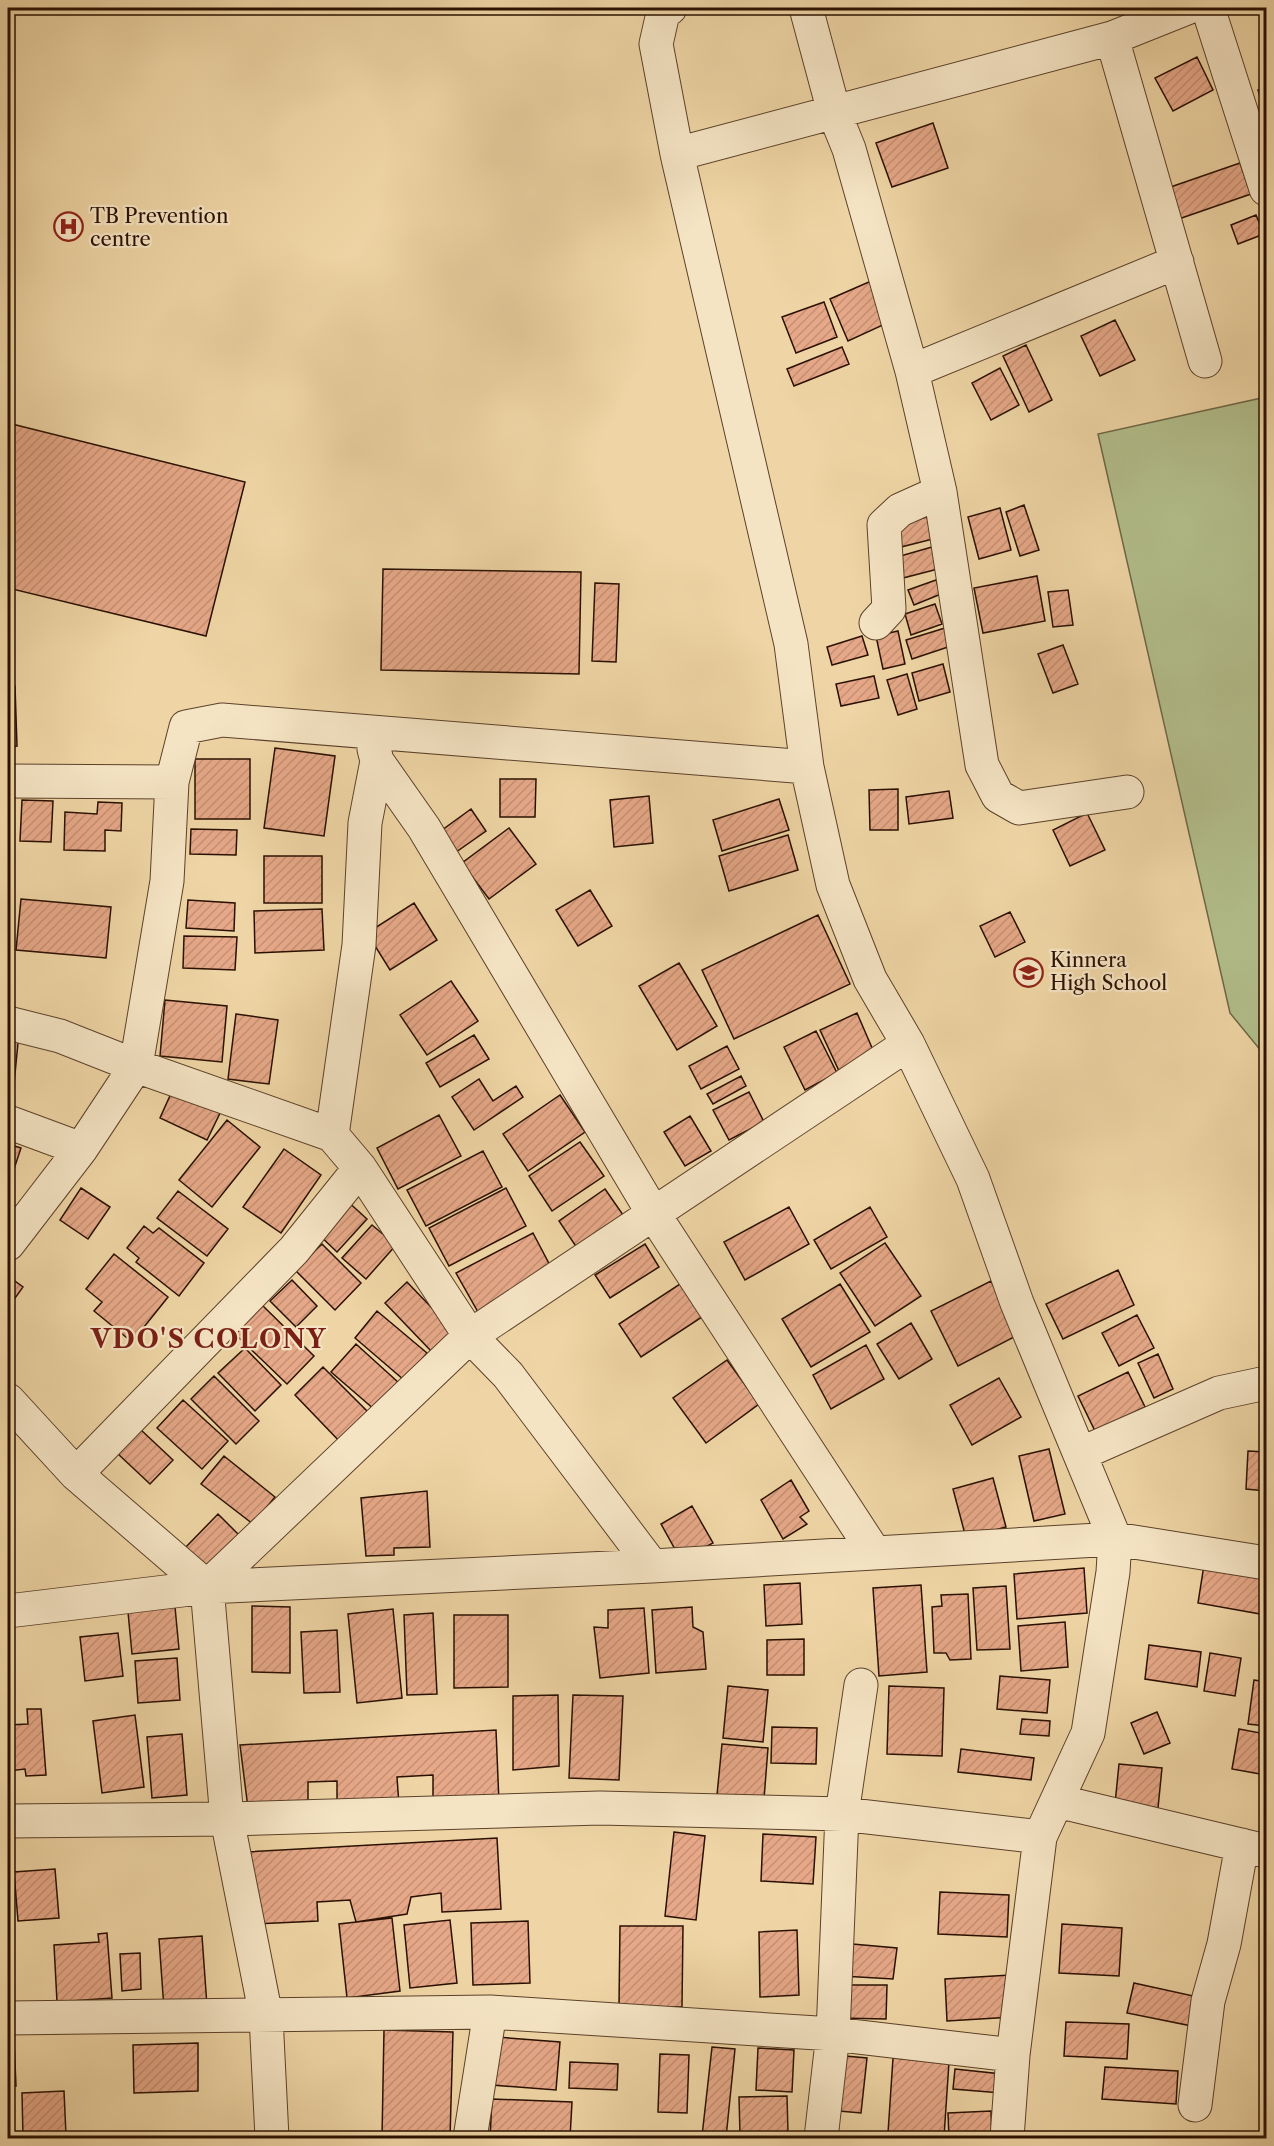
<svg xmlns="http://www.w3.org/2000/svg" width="1274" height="2146" viewBox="0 0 1274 2146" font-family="'Libre Caslon Text',serif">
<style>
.grass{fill:#b2be8b;stroke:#6e6746;stroke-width:1.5}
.building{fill:url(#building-hatch);stroke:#2a1001;stroke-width:1.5}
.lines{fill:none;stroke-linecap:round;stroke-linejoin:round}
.street-casing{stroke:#5b412a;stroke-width:35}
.street{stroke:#f5e4c4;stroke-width:33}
.labels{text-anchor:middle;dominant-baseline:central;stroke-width:4.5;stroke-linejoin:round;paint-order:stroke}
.poi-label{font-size:20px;fill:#2a1001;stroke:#f5e4c4;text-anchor:start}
.district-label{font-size:26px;font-weight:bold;letter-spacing:1.5px;fill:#7a1f14;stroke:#f5e4c4}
</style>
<defs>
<pattern id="building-hatch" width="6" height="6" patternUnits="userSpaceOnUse" patternTransform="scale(1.5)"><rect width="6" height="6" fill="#e6a888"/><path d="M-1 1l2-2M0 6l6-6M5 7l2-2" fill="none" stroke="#c59074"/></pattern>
</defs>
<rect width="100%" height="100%" fill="#efd5a5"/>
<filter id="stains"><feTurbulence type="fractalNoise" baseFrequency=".00333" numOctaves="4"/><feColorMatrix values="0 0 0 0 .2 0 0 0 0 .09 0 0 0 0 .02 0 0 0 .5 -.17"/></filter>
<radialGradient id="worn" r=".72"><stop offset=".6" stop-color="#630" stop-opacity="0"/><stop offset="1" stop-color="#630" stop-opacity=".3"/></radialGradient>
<!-- grass -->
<path class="grass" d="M1266 397V1057L1230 1013 1098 434Z"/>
<!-- building -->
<path class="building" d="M1197 57 1213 90 1173 111 1155 78Z
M1266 88V115L1258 90Z
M933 123 948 168 892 187 876 143Z
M1240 163 1251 194 1170 222 1159 191Z
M1256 215 1264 234 1238 244 1231 225Z
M878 278 896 319 848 341 830 299Z
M824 302 837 337 796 353 782 317Z
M1115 320 1135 360 1100 376 1081 336Z
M1026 345 1052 400 1029 412 1003 356Z
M842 347 849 364 794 386 787 369Z
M1000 368 1019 405 991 420 972 383Z
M8 423 245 482 206 636 8 588Z
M1024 505 1039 550 1020 556 1006 512Z
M1000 508 1011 550 979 559 968 517Z
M927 517 933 539 897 548 891 526Z
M932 547 938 569 903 578 897 557Z
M383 569 581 572 579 674 381 670Z
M1037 576 1045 621 983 633 974 588Z
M936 580 941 594 914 605 908 590Z
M595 583 619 584 616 662 592 661Z
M1068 590 1073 625 1053 627 1048 592Z
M935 604 942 624 911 635 905 614Z
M945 628 951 646 912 659 906 640Z
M898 631 905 664 883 669 876 636Z
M862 636 868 655 832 665 827 647Z
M1063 645 1078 684 1053 693 1038 654Z
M943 664 950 692 919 701 912 673Z
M907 674 917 709 898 715 887 680Z
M874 676 879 698 841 706 836 684Z
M8 686H15L17 746 8 747Z
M275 748 335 756 324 836 264 828Z
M195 759H250V819H195Z
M500 779H536L535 817H500Z
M898 789V830H870L869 790Z
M949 791 953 818 909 824 906 797Z
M649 796 653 843 614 847 610 800Z
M779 799 789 830 722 851 713 820Z
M22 800 53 801 51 842 20 841Z
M98 802 122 803 121 831 105 830V851L64 850 65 812 97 814Z
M471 809 486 831 449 857 434 836Z
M1087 813 1105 850 1070 866 1053 830Z
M509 828 536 864 489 899 462 863Z
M191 829 237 830 236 855 190 854Z
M788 835 798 870 729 891 719 856Z
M264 856H322V903H264Z
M590 890 612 926 578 946 556 910Z
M21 899 111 907 106 958 16 950Z
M188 900 235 903 234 931 186 928Z
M414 903 437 940 390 970 367 933Z
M322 909 324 950 255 953 254 911Z
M1010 912 1025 942 995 957 980 926Z
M818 915 850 984 734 1039 702 970Z
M184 936 237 937 235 970 183 968Z
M679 963 717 1026 677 1050 639 986Z
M451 981 478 1021 427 1055 400 1015Z
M165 1000 227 1006 222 1062 160 1056Z
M857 1013 876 1057 840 1073 820 1030Z
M236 1014 278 1020 269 1084 228 1079Z
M816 1031 837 1073 805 1090 784 1047Z
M8 1032 19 1033 14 1084 8 1083Z
M474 1035 489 1059 440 1087 426 1063Z
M727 1046 739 1069 701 1089 689 1066Z
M741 1076 746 1086 713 1104 707 1094Z
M479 1079 493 1101 516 1086 523 1097 474 1130 452 1097Z
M173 1089 221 1111 207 1140 160 1118Z
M749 1092 764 1122 729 1140 713 1110Z
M560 1095 585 1132 528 1171 503 1134Z
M439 1115 461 1156 398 1189 377 1148Z
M690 1116 711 1151 685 1166 664 1132Z
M227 1120 260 1147 212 1207 179 1180Z
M580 1142 604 1176 552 1211 529 1176Z
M8 1144 21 1148 8 1187Z
M284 1149 321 1175 281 1233 243 1207Z
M483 1151 502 1187 426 1226 407 1190Z
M81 1188 110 1207 88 1239 60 1220Z
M506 1188 526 1226 449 1266 429 1228Z
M605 1189 628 1222 581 1254 559 1221Z
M178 1191 228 1229 207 1256 157 1218Z
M345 1199 367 1219 337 1252 315 1231Z
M789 1207 809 1244 745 1280 724 1242Z
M870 1207 887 1237 831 1269 814 1240Z
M372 1225 396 1245 366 1279 342 1258Z
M144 1226 153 1233 159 1228 204 1263 179 1296 136 1262 139 1258 127 1248Z
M533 1233 554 1273 478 1312 456 1273Z
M885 1243 921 1296 875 1326 840 1273Z
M322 1244 361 1283 335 1310 295 1270Z
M645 1244 659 1267 610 1298 595 1275Z
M114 1254 168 1297 132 1342 94 1311 102 1302 86 1289Z
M1118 1270 1134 1305 1063 1339 1046 1304Z
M8 1276 23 1287 8 1308Z
M292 1280 317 1306 296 1327 270 1301Z
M991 1281 1018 1335 958 1366 931 1311Z
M407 1282 454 1331 432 1352 385 1303Z
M683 1282 705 1315 641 1357 619 1324Z
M840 1284 870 1332 811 1367 782 1319Z
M262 1305 314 1356 287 1384 234 1333Z
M377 1311 427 1353 404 1380 355 1338Z
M1137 1315 1154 1348 1119 1366 1102 1333Z
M911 1323 932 1359 899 1379 877 1344Z
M356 1344 399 1383 375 1410 331 1372Z
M866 1345 884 1379 831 1409 813 1375Z
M245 1348 281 1385 255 1411 218 1373Z
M1158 1354 1173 1389 1154 1398 1138 1363Z
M727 1360 759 1404 706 1443 673 1398Z
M323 1367 371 1415 342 1444 295 1395Z
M1128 1372 1145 1407 1095 1431 1078 1396Z
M214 1376 259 1421 236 1444 191 1399Z
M999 1378 1021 1417 972 1445 950 1405Z
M183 1400 228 1441 202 1469 157 1428Z
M140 1429 173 1460 150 1484 117 1453Z
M1049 1449 1065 1514 1034 1521 1019 1456Z
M1248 1451 1266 1452V1491L1246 1489Z
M224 1456 275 1497 253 1524 201 1484Z
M993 1478 1006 1527 966 1538 953 1489Z
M791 1480 809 1511 800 1517 807 1524 783 1539 761 1500Z
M427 1491 430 1547 394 1548V1555L366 1556 361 1498Z
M692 1506 713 1543 681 1560 661 1524Z
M218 1514 245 1541 212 1575 185 1548Z
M1204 1565 1266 1575V1615L1198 1603Z
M1084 1568 1087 1613 1017 1619 1014 1574Z
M800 1583 802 1624 766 1626 764 1585Z
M921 1585 927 1672 879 1676 873 1588Z
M1006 1586 1010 1649 977 1650 973 1588Z
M968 1594 971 1659 950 1660 946 1653H934L932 1607 942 1606 941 1595Z
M252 1606 290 1607V1673L252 1672Z
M175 1607 179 1649 132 1654 128 1612Z
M692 1607 693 1627 703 1632 706 1669 656 1673 652 1610Z
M644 1608 649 1673 600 1678 594 1627 608 1628V1610Z
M393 1609 402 1698 357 1703 348 1614Z
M433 1613 437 1694 407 1695 404 1615Z
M454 1615H508V1687L454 1688Z
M1065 1622 1068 1667 1021 1671 1018 1626Z
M337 1630 340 1692 304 1693 301 1632Z
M118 1633 123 1676 85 1681 80 1637Z
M804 1639V1675H767V1640Z
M1149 1645 1201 1652 1197 1687 1145 1679Z
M1210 1653 1241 1658 1235 1696 1204 1691Z
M177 1658 180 1700 138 1703 135 1661Z
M1000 1676 1050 1680 1047 1713 997 1709Z
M1254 1680 1266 1682V1726L1248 1724Z
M728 1686 768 1690 763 1742 723 1738Z
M889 1686 944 1688 942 1756 887 1754Z
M558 1695 559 1766 513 1770V1696Z
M573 1695 623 1696 619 1780 569 1778Z
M27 1709H41L46 1775 26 1776 25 1769 8 1771V1725L28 1724Z
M1157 1712 1170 1743 1144 1754 1131 1723Z
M135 1715 144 1787 102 1793 93 1721Z
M1022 1719 1050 1721 1049 1736 1020 1734Z
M772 1727 817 1728 816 1764 771 1763Z
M1239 1729 1266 1734V1775L1232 1769Z
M496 1730 499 1803 433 1806V1775L397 1777 399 1805 337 1808V1781L308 1782V1809L249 1816 240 1745Z
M182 1734 187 1795 152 1798 147 1737Z
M722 1744 768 1748 764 1799 717 1795Z
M961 1749 1034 1758 1031 1780 958 1772Z
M1119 1764 1162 1768 1158 1808 1115 1804Z
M674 1832 705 1836 696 1920 665 1916Z
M763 1834 816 1837 813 1884 761 1881Z
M497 1838 501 1909 442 1912 441 1893 411 1897 407 1914 356 1922 350 1900 317 1902 318 1921 255 1924 247 1852Z
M55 1869 59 1918 18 1921 14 1872Z
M940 1892 1009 1895 1007 1937 938 1934Z
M392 1918 400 1991 347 1998 339 1924Z
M450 1920 457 1983 410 1988 404 1925Z
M528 1921 530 1983 473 1985 471 1923Z
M1062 1924 1122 1928 1119 1976 1059 1973Z
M620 1926H683L682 2007 619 2006Z
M797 1930 799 1995 760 1997 759 1932Z
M107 1933 112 1998 57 2002 54 1945 99 1942 98 1934Z
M202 1936 207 2006 164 2009 159 1939Z
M841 1943 897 1948 893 1979 842 1976Z
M140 1953 141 1989 122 1991 120 1954Z
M1010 1975 1013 2017 947 2021 945 1979Z
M1134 1983 1198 1997 1192 2026 1127 2013Z
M839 1985H887L886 2019 838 2018Z
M1066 2022 1129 2024 1127 2059 1064 2056Z
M384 2030 453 2032 450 2138H382Z
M496 2037 560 2042 556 2090 492 2085Z
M8 2040H14L16 2086H8Z
M198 2043V2091L134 2093 133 2045Z
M712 2047 735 2049 726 2138 702 2136Z
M758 2048 794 2050 792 2092 756 2090Z
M660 2054 689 2055 687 2113 658 2112Z
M834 2055 867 2058 861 2113 828 2110Z
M893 2058 949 2062 944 2137 888 2133Z
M570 2062 618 2064 617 2090 569 2088Z
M1105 2067 1178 2071 1176 2104 1102 2099Z
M955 2069 1002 2074 1001 2093 953 2089Z
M64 2091 66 2135 23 2137 22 2093Z
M787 2096 788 2133 740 2134 739 2097Z
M492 2099 572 2102 570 2138H490Z
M991 2111 992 2138H949L948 2113Z"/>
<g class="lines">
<defs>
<path id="street" d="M670 8 663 13 656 44 677 154 791 644 807 767 833 885 870 979 908 1044 973 1179 1017 1303 1115 1539 1113 1572 1088 1733 1040 1837 1013 2055 1007 2138
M806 8 834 112 849 149 912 371 940 492 982 765 998 796 1019 808 1127 792
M1208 8 1266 189
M1112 38 1205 361
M677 154 1112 38 1187 8
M912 371 1177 262
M876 623 889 609 884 525 900 510 940 492
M377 761 424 828 653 1213 874 1552
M8 781 172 782
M8 1023 60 1036 136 1066 332 1135
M8 1122 81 1149
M360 1168 470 1336 508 1375 652 1566
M8 1244 81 1149 136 1066 167 881 172 782 186 727 222 720 807 767
M8 1400 76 1474 207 1587 227 1819 266 2016 272 2138
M1080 1454 1219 1393 1266 1383
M76 1474 294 1250 360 1168 332 1135 359 945 365 823 377 761 374 749
M207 1587 470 1336 908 1044
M8 1611 207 1587 652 1566 1115 1539 1266 1563
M1057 1801 1266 1851
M8 1821 227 1819 600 1808 842 1814 1040 1837
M8 2018 490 2012 833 2034 1013 2055
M1195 2105 1208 2001 1224 1944 1242 1845
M470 2138 490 2012
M821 2138 833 2034 842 1814 861 1685"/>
</defs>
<!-- street casing -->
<use href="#street" class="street-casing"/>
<!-- street -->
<use href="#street" class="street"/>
</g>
<!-- icons -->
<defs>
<symbol id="hospital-ring" viewBox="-11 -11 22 22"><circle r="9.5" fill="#f5e4c4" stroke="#8f2418" stroke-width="1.5"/><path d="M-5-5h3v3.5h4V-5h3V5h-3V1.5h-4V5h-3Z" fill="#8f2418"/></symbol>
<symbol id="school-ring" viewBox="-11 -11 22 22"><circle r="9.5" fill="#f5e4c4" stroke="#8f2418" stroke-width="1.5"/><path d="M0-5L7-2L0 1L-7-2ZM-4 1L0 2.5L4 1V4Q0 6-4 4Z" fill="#8f2418"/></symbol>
</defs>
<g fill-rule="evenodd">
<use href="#hospital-ring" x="52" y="210" width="33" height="33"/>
<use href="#school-ring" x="1012" y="956" width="33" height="33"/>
</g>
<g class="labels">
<!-- poi labels -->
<g class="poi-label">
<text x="90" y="216">TB Prevention<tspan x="90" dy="23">centre</tspan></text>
<text x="1050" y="960">Kinnera<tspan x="1050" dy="23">High School</tspan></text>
</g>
<!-- district labels -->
<g class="district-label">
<text x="209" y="1339">VDO'S COLONY</text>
</g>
</g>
<!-- margin -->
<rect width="1274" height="2146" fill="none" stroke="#efd5a5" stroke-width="30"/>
<rect x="9" y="9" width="1256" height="2128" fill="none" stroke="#2a1001" stroke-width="3"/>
<rect x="15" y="15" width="1244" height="2116" fill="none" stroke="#2a1001" stroke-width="1.5"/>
<rect width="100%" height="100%" filter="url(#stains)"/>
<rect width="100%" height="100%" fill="url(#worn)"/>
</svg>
